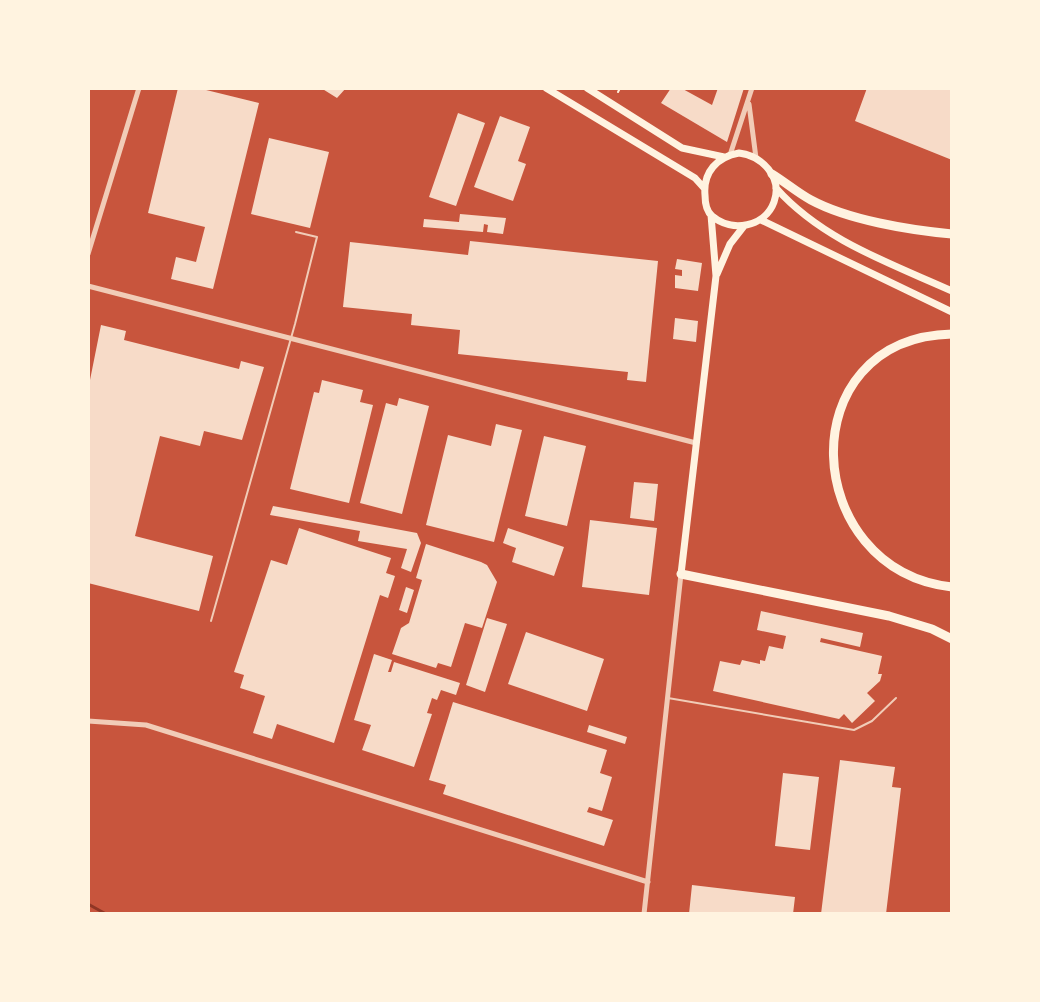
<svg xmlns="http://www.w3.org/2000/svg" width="1040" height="1002" viewBox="0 0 1040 1002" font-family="'Source Serif 4',serif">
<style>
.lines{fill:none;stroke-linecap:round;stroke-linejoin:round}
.stream{stroke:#8f3625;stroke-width:3}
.building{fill:#f7dbc8}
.path{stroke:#fff3e0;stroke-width:2}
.service{stroke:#f1ccb7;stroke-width:2}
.minor{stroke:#f1ccb7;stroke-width:5}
.secondary{stroke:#fff3e0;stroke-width:7}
.motorway{stroke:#fff3e0;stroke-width:9}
</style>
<rect width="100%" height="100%" fill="#c8553d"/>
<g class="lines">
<!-- stream -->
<path class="stream" d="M88 904 106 914"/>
</g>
<!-- building -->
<path class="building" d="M178 88H198L259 103 213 289 171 279 176 257 196 262 205 227 148 213Z
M321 88H346L337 98Z
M671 88H681L712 105 718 88H744L727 142 661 103Z
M867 88H952V160L855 121Z
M458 113 485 123 456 206 429 197Z
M500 116 530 127 518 161 526 164 513 201 474 187Z
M269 138 329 152 310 228 251 214Z
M460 214 506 218 503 234 487 232 488 225 484 224 483 232 423 227 424 219 459 222Z
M470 241 658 261 646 382 627 380 628 372 458 354 460 330 411 325 412 314 343 307 350 242 468 255Z
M677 259 702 263 698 291 675 288V275L682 276V270L675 269Z
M675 318 698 321 696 342 673 339Z
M101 325 126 331 124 340 239 369 241 361 264 367 242 440 204 431 200 446 160 436 135 536 213 556 199 611 88 583V390Z
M322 380 363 390 360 402 373 405 349 503 290 489 314 392 319 393Z
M399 398 429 406 402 514 360 503 386 403 397 406Z
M496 424 522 430 494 542 426 525 448 435 491 446Z
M544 436 586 446 567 526 525 516Z
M634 482 658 484 654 521 630 518Z
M273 506 417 533 421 543 411 572 401 568 407 549 358 541 360 531 270 515Z
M590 520 657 528 649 595 582 587Z
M299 528 391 558 386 573 395 576 388 598 380 595 334 743 277 724 272 739 253 733 265 696 240 688 244 675 234 672 271 560 287 565Z
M508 528 564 547 554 576 512 562 516 548 503 543Z
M426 544 481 562 487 565 497 582 482 628 465 623 451 667 438 663 436 668 392 654 401 628 409 623 422 580 416 578Z
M406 587 414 590 407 613 399 610Z
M761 611 863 633 860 647 821 638 820 642 882 656 878 674H882L880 681 867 693 875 701 852 723 844 714 839 719 713 691 720 661 740 665 742 660 760 664V660L765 661 769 646 783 649 786 636 757 630Z
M487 618 507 624 485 692 466 685Z
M526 632 604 659 587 711 508 684Z
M374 654 392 660 388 672H391L394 662 460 683 456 695 441 690 437 700 432 698 427 713 432 714 414 767 362 750 371 725 354 720Z
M453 702 607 750 600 773 612 777 602 811 589 807 587 812 613 820 604 846 443 794 446 785 429 780Z
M589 725 627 737 625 744 587 732Z
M840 760 895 767 892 787 901 788 886 914H821Z
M783 773 819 777 810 850 775 846Z
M692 885 795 897 793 914H689Z"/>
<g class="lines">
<!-- path -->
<path class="path" d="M618 92 620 88"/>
<!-- service -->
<path class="service" d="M211 621 295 324 317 237 296 232
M668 698 854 730 872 721 896 698"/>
<!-- minor -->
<path class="minor" d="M749 104 756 158
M730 155 752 88
M88 254 139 88
M88 286 696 443
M88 721 146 725 648 882
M644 914 681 574"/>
<!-- secondary -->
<path class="secondary" d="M546 88 695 178 704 188
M587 88 682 148 724 157
M739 153C762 156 783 177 774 202 765 227 732 233 712 216 706 211 705 203 705 195 703 172 717 157 739 153Z
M776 188C822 240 890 263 952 291
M761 220 952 312
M717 274 730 244 744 226
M681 574 716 276 711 215"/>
<!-- motorway -->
<path class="motorway" d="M772 174C785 182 798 193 811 200 848 220 909 230 952 234
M952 334C788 338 800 570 952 587
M681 574 889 616 932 629 952 639"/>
</g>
<!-- border -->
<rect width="1040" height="1002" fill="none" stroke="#fff3e0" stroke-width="180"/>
</svg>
